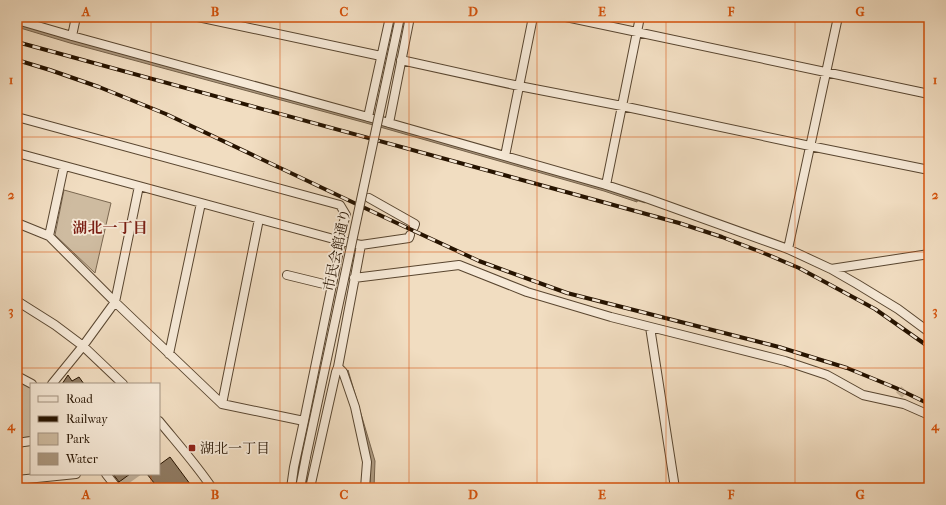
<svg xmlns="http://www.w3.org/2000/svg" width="946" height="505" viewBox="0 0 946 505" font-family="'IM FELL French Canon','Noto Serif JP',serif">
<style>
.green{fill:#cebba0;stroke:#7a6750}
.water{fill:#ac987f;stroke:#76634c}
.shadow{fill:#0003}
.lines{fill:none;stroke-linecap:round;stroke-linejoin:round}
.stream{stroke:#76634c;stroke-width:2.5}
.building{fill:#907c64;stroke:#261300}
.minor-tunnel{stroke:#c8b59a;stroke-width:8;stroke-dasharray:8 4;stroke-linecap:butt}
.minor-casing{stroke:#594630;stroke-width:10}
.minor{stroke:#f6e9d7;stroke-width:8}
.rail-casing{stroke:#261300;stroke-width:4}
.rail{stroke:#f6e9d7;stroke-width:2.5;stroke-dasharray:8;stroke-linecap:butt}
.minor-bridge-casing{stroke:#594630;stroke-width:10;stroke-linecap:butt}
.minor-bridge{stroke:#f6e9d7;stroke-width:8}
.grid{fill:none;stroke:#d5520b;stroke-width:1;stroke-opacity:0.55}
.poi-dot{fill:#8f2418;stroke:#f6e9d7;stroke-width:1.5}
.labels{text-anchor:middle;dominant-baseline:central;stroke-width:3.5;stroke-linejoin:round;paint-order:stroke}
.street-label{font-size:14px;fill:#261300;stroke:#f6e9d7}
.poi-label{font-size:14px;fill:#261300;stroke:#f6e9d7;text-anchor:start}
.neighbourhood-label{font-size:15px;font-weight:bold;fill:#7a1f14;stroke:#f6e9d7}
.neatline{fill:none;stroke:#d5520b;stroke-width:1.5}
.grid-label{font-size:13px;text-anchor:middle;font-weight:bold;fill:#d5520b}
</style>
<rect width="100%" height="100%" fill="#f1ddc1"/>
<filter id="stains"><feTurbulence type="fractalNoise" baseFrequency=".005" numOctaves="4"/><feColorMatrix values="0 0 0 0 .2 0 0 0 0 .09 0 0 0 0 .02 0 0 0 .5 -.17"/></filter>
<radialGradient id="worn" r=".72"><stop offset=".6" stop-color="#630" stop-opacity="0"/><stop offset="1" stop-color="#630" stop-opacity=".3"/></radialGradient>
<!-- green -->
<path class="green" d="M64 190 111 203 95 273 55 235Z
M17 380 31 387V437L17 438Z"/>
<!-- water -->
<path class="water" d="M17 23 367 119 638 198 637 202 604 191 366 123 70 43 17 27Z
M348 370 375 461 374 488H370V461L345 374Z"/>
<!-- shadow -->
<path class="shadow" d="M114 474H142L125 486Z"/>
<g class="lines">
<!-- stream -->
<path class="stream" d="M635 199 645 202"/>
</g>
<!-- building -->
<path class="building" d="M68 375 72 381 79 377 84 384H62Z
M170 457 193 488H158L147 474H159V465Z
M113 474H130L119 482Z"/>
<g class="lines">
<!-- minor-tunnel -->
<path class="minor-tunnel" d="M899 395 906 387"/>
<defs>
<path id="minor" d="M198 17 381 56
M566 17 929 94
M17 20 72 36 368 117 606 185 646 198 788 249 831 269 857 284 898 309 929 332
M72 36 76 17
M401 60 519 86 622 106 810 146 929 170
M17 117 340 205 346 215 338 240
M368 117 390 17
M389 123 410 17
M17 153 139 186 115 302 83 346 52 384
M505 156 533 17
M606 185 640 17
M139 186 341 241
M369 198 415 224 414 227
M17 223 49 236 115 302 222 404 304 421
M49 236 64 166
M361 245 409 238 410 235
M788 249 838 17
M831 269 929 254
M287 275 332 286
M354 278 459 265 527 292 611 317 785 361 827 375 863 395 904 404 929 415
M17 301 55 325 83 346 123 384
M650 327 675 488
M169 354 201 203
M338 367 343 372 355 407 367 462 365 488
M17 376 32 384
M222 404 259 219
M159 421C177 443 196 464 212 488
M17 443 31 441
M106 474 117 488
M17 480 76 474
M291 488 294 467 304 421 341 241 361 245 338 367 336 372 310 488
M300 488 306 457"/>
</defs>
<!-- minor casing -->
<use href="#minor" class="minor-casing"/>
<!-- minor -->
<use href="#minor" class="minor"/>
<defs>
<path id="rail" d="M17 42 588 198 679 223 722 237 766 254 799 268 875 309 929 347
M17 60 50 70 99 87 166 114 386 218 479 261 567 293 779 347 847 368 896 388 929 404"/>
</defs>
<!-- rail casing -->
<use href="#rail" class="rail-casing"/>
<!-- rail -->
<use href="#rail" class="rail"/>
<defs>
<path id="minor-bridge" d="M306 457 400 17"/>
</defs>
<!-- minor-bridge casing -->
<use href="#minor-bridge" class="minor-bridge-casing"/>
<!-- minor-bridge -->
<use href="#minor-bridge" class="minor-bridge"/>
</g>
<!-- grid -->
<path class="grid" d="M151 17V384M280 17V488M409 17V488M537 17V488M666 17V488M795 17V488M17 137H929M17 252H929M17 368H929M151 474V488"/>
<!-- markers -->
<rect class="poi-dot" x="188" y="444" width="8" height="8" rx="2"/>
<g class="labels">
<!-- street labels -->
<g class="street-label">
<text transform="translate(337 250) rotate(-78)">市民会館通り</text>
</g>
<!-- poi labels -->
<g class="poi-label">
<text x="200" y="448">湖北一丁目</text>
</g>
<!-- neighbourhood labels -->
<g class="neighbourhood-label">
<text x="110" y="228">湖北一丁目</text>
</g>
</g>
<!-- margin -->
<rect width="946" height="505" fill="none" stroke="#f1ddc1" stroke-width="44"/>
<!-- legend -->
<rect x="30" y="383" width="130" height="92" fill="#f6e9d7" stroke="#a39381"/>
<rect x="38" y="396" width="20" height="6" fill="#f6e9d7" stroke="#a39381"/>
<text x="66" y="403" font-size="12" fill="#261300">Road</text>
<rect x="38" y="416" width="20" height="6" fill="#261300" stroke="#a39381"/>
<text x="66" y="423" font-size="12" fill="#261300">Railway</text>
<rect x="38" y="433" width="20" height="12" fill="#cebba0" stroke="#a39381"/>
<text x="66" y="443" font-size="12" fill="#261300">Park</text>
<rect x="38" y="453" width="20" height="12" fill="#ac987f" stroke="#a39381"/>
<text x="66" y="463" font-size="12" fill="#261300">Water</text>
<rect x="22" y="22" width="902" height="461" class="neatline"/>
<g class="grid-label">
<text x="86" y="16">A</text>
<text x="215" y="16">B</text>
<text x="344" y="16">C</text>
<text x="473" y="16">D</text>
<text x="602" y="16">E</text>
<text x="731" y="16">F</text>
<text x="860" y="16">G</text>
<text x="11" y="84">1</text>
<text x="935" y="84">1</text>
<text x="11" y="199">2</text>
<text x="935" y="199">2</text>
<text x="11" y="315">3</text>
<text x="935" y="315">3</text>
<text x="11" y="430">4</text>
<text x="935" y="430">4</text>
<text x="86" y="499">A</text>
<text x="215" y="499">B</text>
<text x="344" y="499">C</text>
<text x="473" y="499">D</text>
<text x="602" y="499">E</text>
<text x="731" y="499">F</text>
<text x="860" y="499">G</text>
</g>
<rect width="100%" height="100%" filter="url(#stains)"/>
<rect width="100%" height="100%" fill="url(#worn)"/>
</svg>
